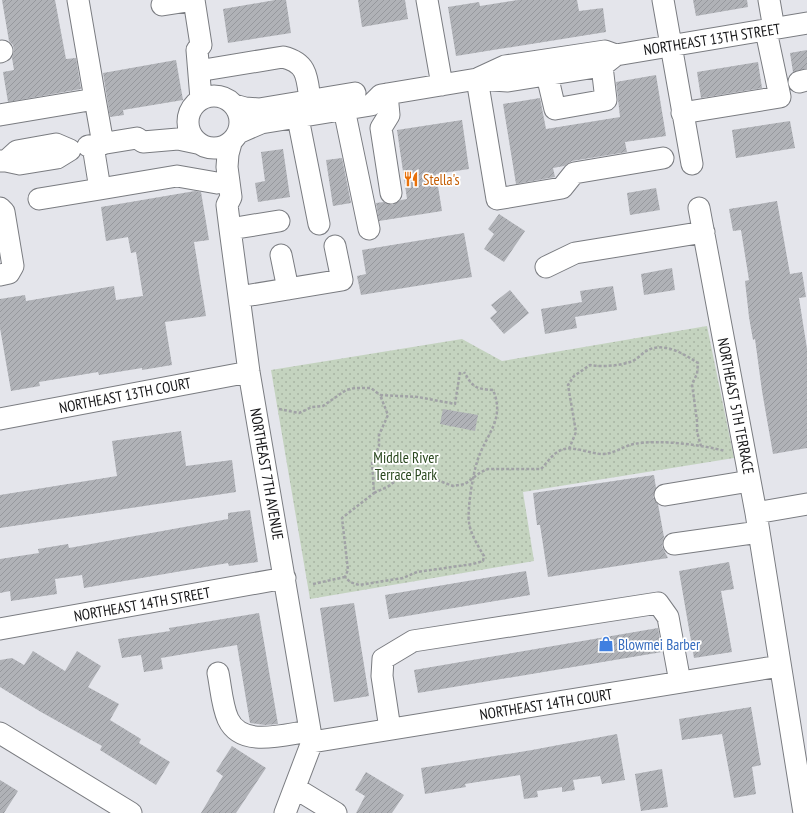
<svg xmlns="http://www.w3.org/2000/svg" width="807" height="813" viewBox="0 0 807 813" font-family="'PT Sans Narrow',sans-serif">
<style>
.park{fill:url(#park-dots)}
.building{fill:url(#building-hatch)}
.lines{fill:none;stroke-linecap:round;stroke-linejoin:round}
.minor-casing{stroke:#7a7c81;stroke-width:23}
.path{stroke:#a1a2a6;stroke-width:2.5;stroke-dasharray:3 2;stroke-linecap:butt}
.minor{stroke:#fff;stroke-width:21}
.labels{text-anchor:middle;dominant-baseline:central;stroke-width:3.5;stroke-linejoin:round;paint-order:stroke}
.street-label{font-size:15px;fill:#151517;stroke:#fff}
.food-label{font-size:15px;fill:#c56008;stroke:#fff;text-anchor:start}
.park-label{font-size:15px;fill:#29471e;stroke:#fff}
.shop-label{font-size:15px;fill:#366cbe;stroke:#fff;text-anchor:start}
</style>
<defs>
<pattern id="park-dots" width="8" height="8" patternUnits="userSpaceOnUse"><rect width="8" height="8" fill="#c4d3bf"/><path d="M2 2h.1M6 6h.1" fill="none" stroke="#a8b4a3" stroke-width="1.8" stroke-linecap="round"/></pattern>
<pattern id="building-hatch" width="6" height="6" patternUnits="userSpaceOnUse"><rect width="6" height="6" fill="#b0b2b7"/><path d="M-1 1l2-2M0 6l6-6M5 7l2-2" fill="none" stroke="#96989d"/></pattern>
</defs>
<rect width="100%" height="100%" fill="#e4e5eb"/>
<!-- park -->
<path class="park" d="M707 326 734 458 523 492 534 561 310 599 271 370 462 339 502 361Z"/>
<!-- building -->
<path class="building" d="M2 0H55L66 59 76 58 81 89 8 102 3 72 14 70 12 58 14 51 13 45 9 41Z
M275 0H286L291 33 228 43 223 9Z
M358 0H405L408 19 362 27Z
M518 0H577L579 11 603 8 606 32 456 56 448 7 479 2 480 6Z
M693 0H747L748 7 696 16Z
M807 50V68L793 72 790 53Z
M176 60 183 100 123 110 124 115 110 117 103 73Z
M758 62 762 88 701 98 697 72Z
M656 75 666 136 625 142 627 152 572 161 564 166 553 168 555 177 516 184 503 104 540 98 546 129 620 117 616 82Z
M462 120 469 169 436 174 442 211 379 221 376 203 384 202 392 205 401 200 407 199 397 130Z
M790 121 795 148 736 158 732 130Z
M283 149 290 197 258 202 255 183 265 181 261 152Z
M342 158 351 203 333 206 326 160Z
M656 188 660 210 630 215 627 193Z
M195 191 201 192 209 240 194 242 206 316 165 322 172 365 142 370V368L99 375 98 372 39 382 40 386 11 391 0 328V299L25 295 26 301 114 286 116 300 143 296 136 252 131 253 128 237 106 241 101 207Z
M777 201 790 274 802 272 806 297 799 298 807 349V448L773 454 762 391 755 339 753 340 749 317 745 281 749 280 741 230 733 231 729 209Z
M499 214 525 231 504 262 484 249 494 234 488 229Z
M464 233 472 277 361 295 357 276 366 274 362 250Z
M672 268 675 290 644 295 641 274Z
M613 286 617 310 575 317 577 328 545 334 541 309 582 302 580 291Z
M510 290 529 313 504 334 490 318 497 312 491 305Z
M443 409 478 415 475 431 440 424Z
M181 431 186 466 232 460 236 492 0 528V495L117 476 112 441Z
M654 475 656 488 653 497 658 504 664 537 662 546 668 558 548 577 540 525H537L533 493Z
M250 510 258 562 229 566 228 563 84 588 82 575 55 579 57 594 11 601 10 591 0 593V559L39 553 38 549 68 544 69 548 228 519V513Z
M729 562 734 589 721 591 732 652 694 658 679 571Z
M526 571 530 595 389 619 385 595Z
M354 603 369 696 334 702 320 608Z
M259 613 278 724 265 725 250 723 237 645 161 658 163 669 144 672 141 655 122 658 118 639 170 631 169 628Z
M658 628 662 652 418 693 414 670Z
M33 651 65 671 77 651 101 666 88 687 119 704 110 720 141 739 139 743 170 762 156 785 100 750 102 746 41 712 0 687V660L12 658 24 665Z
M751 707 761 765 752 767 756 794 734 798 722 734 682 740 679 719Z
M617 734 625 780 602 784 600 776 573 780 575 790 562 792V787L537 791 538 797 524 799 520 775 465 784 466 787 425 794 421 768 532 750Z
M232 746 266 768 236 813H201L223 776 216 771Z
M662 769 668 807 641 811 635 774Z
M366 772 404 795 392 813H356L365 796 355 790Z
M0 780 18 791 4 813H0Z"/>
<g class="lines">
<defs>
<path id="minor" d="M78 0 95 99
M194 0 201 45 197 50 201 99
M427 0 442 85
M663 0 692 164
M769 0 774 29
M162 5 194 0
M0 52 2 51
M210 69 283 57C308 63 307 78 310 100
M547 75 555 109 606 100 602 66
M479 78 505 66 605 51 616 55
M477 79 497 199 562 188 574 173 663 158
M799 82 807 80
M387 94 389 115 381 128 391 193
M188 122a26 26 0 1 1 52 0a26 26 0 1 1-52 0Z
M295 103 319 224
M234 105 245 108 259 109 355 93
M344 109 369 229
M682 113 780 97 766 31
M0 115 95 99 103 144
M238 133 261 123 371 105 381 95 477 79 508 81 602 66 616 55 807 23
M231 143 228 154 227 167 231 197 227 205 230 229 249 372 312 742 285 813
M88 146 137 138 143 142 178 139 197 143
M93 146 100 189 177 176 217 183
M0 161H6L20 164 57 158 70 150 56 144 17 151 6 161
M39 199 100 189
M0 208 4 212 13 266 9 273 0 275
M699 208 756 513 804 813
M230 229 279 221
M281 255 288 289
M546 267 575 253 704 232
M239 297 342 280 335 246
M0 419 249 372
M665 495 750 481
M756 513 807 504
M674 544 759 532
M0 629 285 578
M218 673C221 688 222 706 228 719 242 749 285 734 310 731
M390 729 382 676 383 659 413 641 658 603 668 617 680 682
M0 733 131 813
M312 742 780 666
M295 788 336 813"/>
</defs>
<!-- minor casing -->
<use href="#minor" class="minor-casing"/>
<!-- path -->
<path class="path" d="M460 372 455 404 418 397 380 395 388 415 379 435V446L372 462 374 493 342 518 348 570 345 577 350 582 359 585 403 578 417 572 473 564 483 561 484 556C478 546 470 533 469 522 467 510 473 474 477 462 485 435 506 420 493 390 475 389 473 387 464 372
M279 409 299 413 312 407 323 406 346 390 355 388H371L380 395
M569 449 576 432 568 385 574 376 590 365C602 367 618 366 630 362 637 360 642 353 648 350 665 342 684 354 698 363L697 374 692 384 697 421V432L701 446
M374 493 389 486 404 474 414 473 424 475 453 486 465 484 481 472 488 469H541C547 463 553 453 561 450 574 445 589 454 603 454 614 454 623 446 634 444 657 439 703 445 725 451
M313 584 345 577"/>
<!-- minor -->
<use href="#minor" class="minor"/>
</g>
<!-- icons -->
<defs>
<symbol id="restaurant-bare" viewBox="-9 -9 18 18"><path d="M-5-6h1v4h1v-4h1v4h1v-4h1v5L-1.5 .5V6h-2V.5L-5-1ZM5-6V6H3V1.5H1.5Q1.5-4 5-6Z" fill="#e8710a" stroke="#fff" stroke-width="2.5" paint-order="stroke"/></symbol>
<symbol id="shop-bare" viewBox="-9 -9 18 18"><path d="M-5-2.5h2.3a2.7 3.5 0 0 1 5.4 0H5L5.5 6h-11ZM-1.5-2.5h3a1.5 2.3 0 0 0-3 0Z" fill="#3f7fe0" stroke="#fff" stroke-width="2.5" paint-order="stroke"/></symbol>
</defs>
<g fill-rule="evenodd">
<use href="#restaurant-bare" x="400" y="168" width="22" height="22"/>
<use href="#shop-bare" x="595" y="633" width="22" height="22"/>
</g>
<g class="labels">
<!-- street labels -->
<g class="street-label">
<text transform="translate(712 39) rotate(-9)">NORTHEAST 13TH STREET</text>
<text transform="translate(125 395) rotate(-11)">NORTHEAST 13TH COURT</text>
<text transform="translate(736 406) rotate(79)">NORTHEAST 5TH TERRACE</text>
<text transform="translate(267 474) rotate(80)">NORTHEAST 7TH AVENUE</text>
<text transform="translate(142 604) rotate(-10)">NORTHEAST 14TH STREET</text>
<text transform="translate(546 704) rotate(-9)">NORTHEAST 14TH COURT</text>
</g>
<!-- food labels -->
<g class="food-label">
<text x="423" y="179">Stella's</text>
</g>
<!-- park labels -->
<g class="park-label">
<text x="406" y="457">Middle River<tspan x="406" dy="17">Terrace Park</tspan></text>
</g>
<!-- shop labels -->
<g class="shop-label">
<text x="618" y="644">Blowmei Barber</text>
</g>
</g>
</svg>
